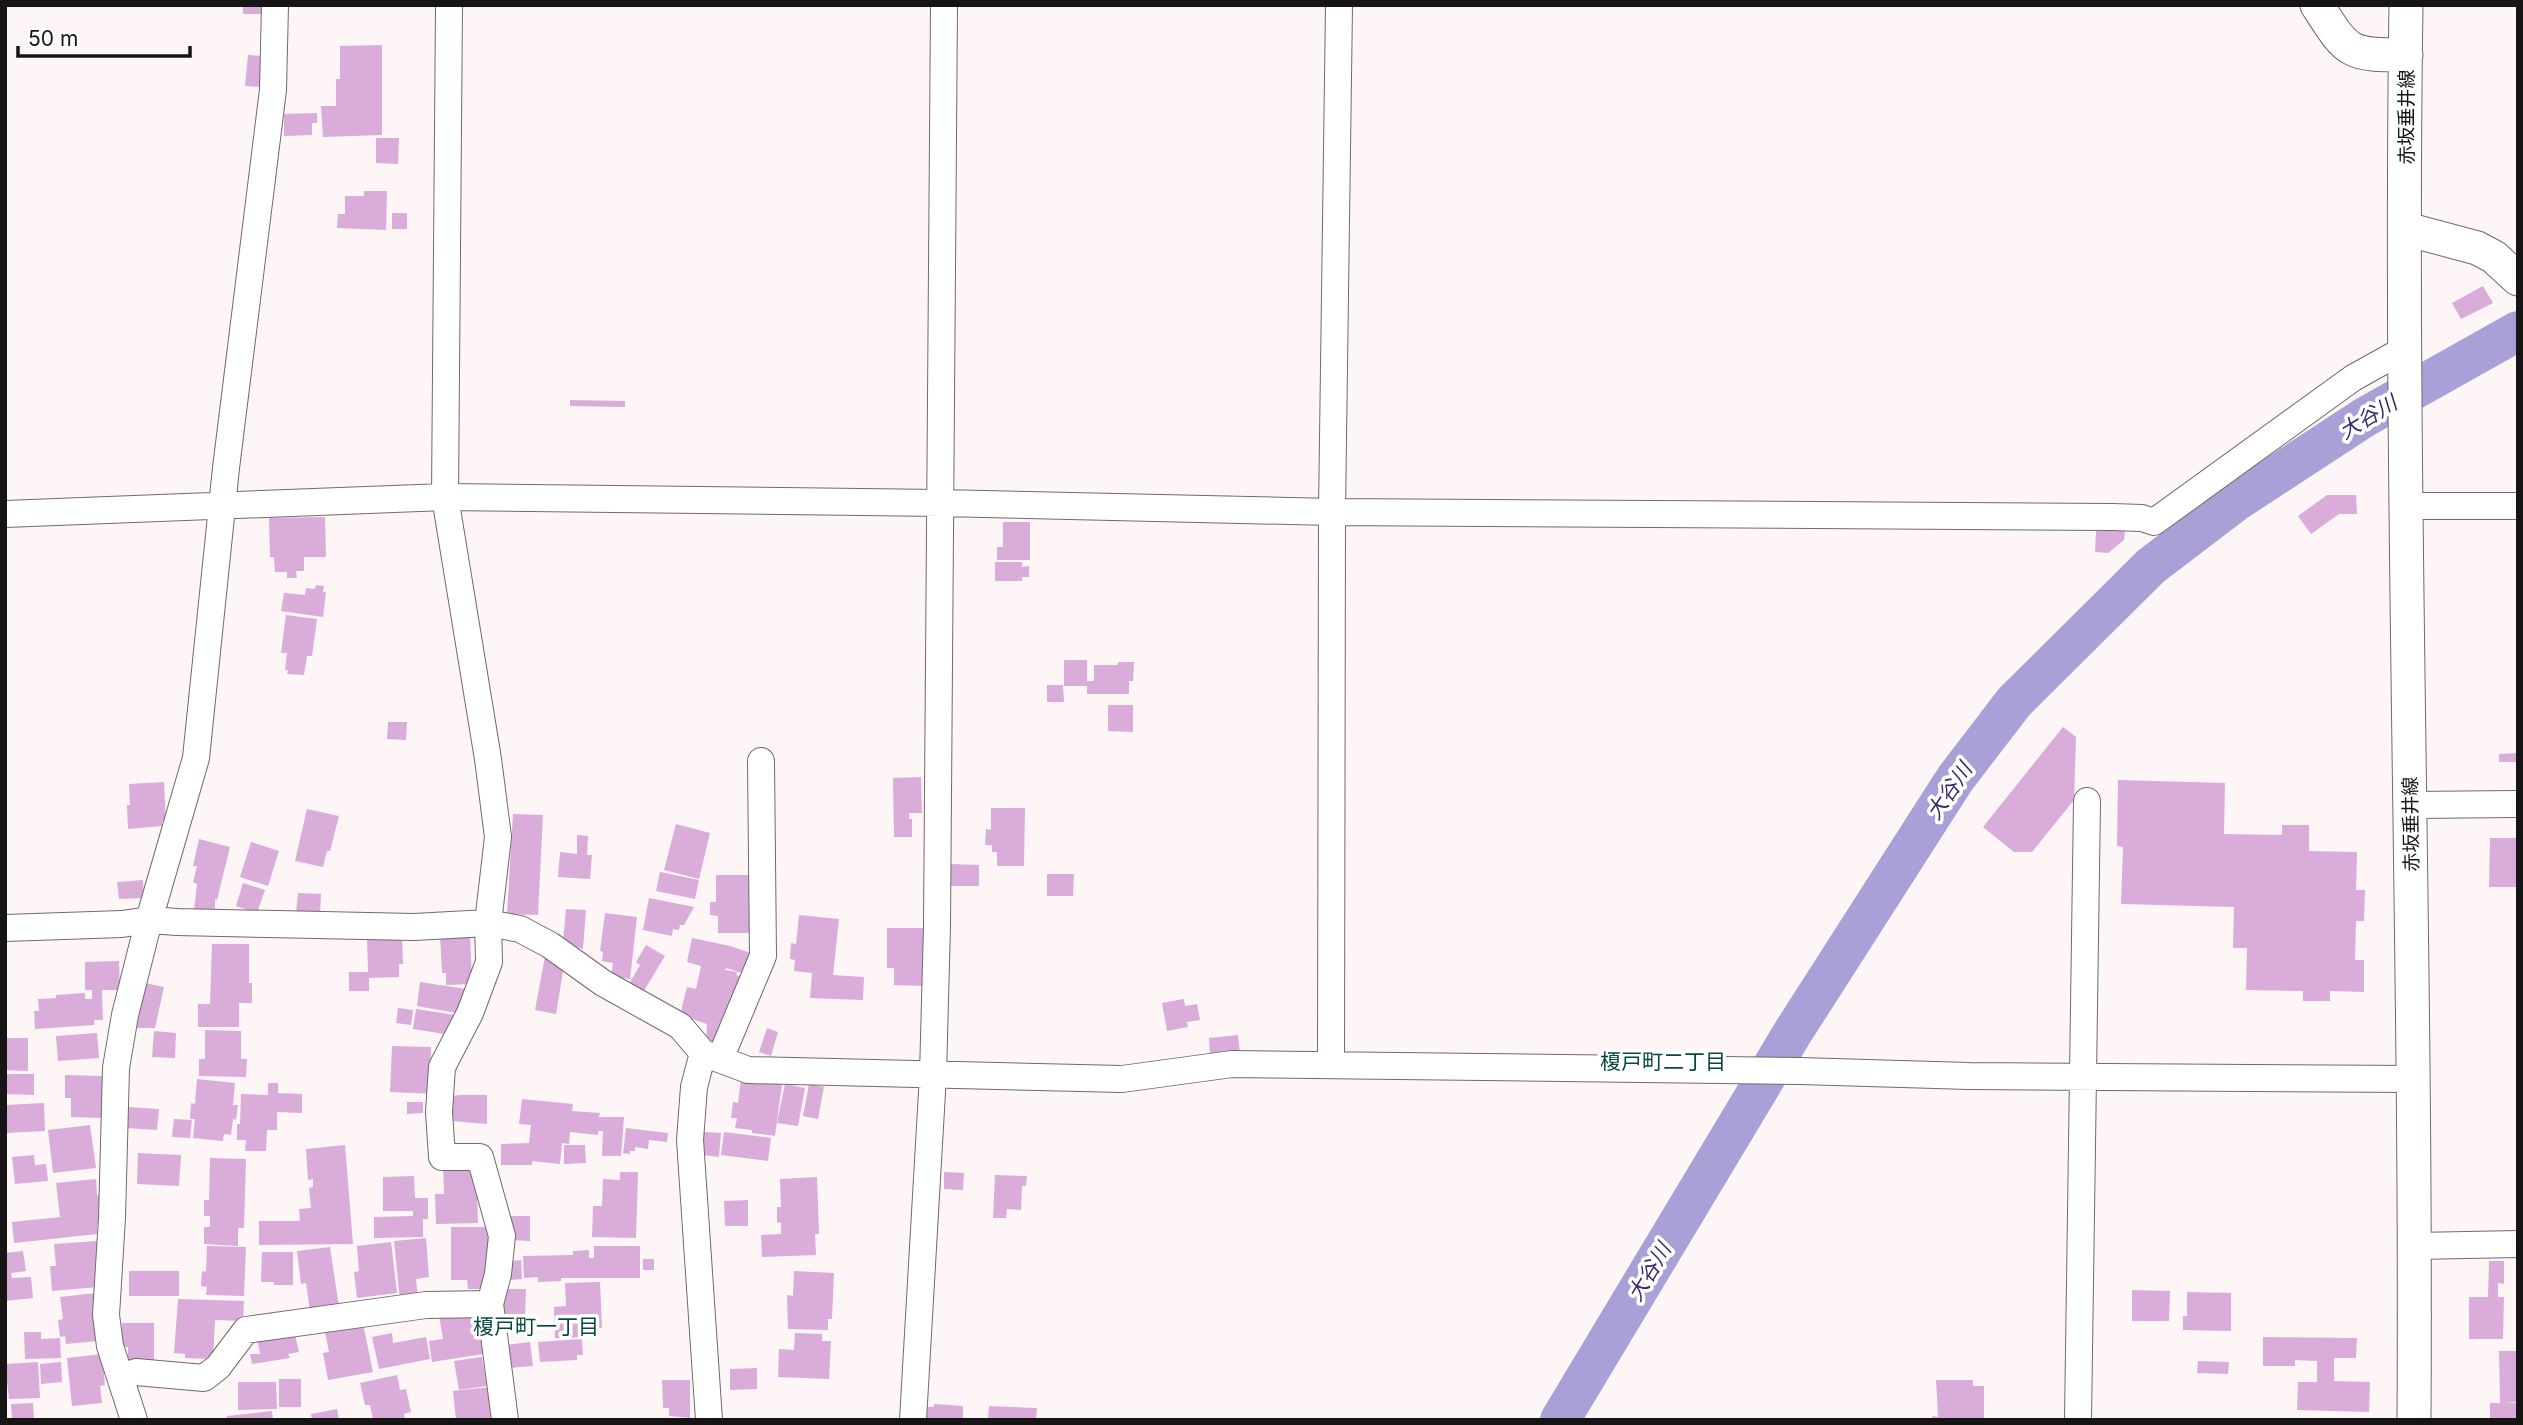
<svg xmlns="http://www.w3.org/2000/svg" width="2523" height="1425" viewBox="0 0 2523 1425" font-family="Inter,'Noto Sans JP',sans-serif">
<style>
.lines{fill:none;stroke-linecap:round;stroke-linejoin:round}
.river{stroke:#a9a0d8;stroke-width:40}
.building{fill:#d9acda}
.minor-casing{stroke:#71696b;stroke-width:28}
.major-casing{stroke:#71696b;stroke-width:35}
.minor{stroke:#fff;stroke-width:26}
.major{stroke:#fff;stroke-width:33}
.labels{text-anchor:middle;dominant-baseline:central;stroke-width:7;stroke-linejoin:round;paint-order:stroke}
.street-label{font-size:19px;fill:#171415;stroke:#fff}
.water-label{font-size:21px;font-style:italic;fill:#39286a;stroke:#fff}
.neighbourhood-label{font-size:21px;fill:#074743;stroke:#fff}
</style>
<rect width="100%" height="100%" fill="#fef5f7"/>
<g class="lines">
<!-- river -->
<path class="river" d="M1560 1420 1793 1032 1955 779 2014 702 2151 566 2235 502 2365 417 2518 331"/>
</g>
<!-- building -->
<path class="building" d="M243 5H267V14H243Z
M382 45V135L323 137 321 106H336V79H340V46Z
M248 55 264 56 262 87 245 86Z
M317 113V123H312V135L284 136V114Z
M376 138H399L398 164 376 163Z
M364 191H387L386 230 337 228 338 214H345V196H364Z
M392 213H407V229H392Z
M2483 286 2493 303 2461 319 2452 303Z
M570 400 625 401V407L570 406Z
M2327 495H2356L2357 514H2339L2311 534 2298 516Z
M325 517 326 557H304V571H296L297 578H287V572H275L274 557H270L269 518Z
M1003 522H1030V560H997V547H1003Z
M2096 531H2125L2124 540 2108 553 2095 552Z
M995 562H1022V567L1029 566V577H1022V581H995Z
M316 585 324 586 323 592H326L323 617 281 611 284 593 305 595 306 588 315 589Z
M286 615 317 619 312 656H307L304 675 287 674 288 670H285L287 653H281Z
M1064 660H1087V681H1094V665H1118V662H1134L1133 681H1129V694H1087V686H1064Z
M1047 685H1063L1064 702H1047Z
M1108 705H1133V732L1108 731Z
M388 722H407L406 740 387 739Z
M2063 727 2076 737 2074 800 2032 852H2014L1983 827Z
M2518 753V762H2499V754Z
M921 777 922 813H909V819H912V837H894L893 778Z
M2118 780 2225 783 2224 834 2282 835V825H2309V851L2357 852 2356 890H2365L2364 921H2356L2355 960H2364V992L2330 991V1001H2303V991L2246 990 2247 948H2233L2234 907 2121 904 2123 847 2117 846Z
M164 782 166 821H162V826L128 829 127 805H130L129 784Z
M991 808H1025L1024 866H997V852H992V845H985L986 829 991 830Z
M307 809 339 816 330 851H327L323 867 295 861Z
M513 814 543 815 538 915 507 914Z
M676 824 710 833 699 879 664 870Z
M577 835 588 836 587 855H592L590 879 558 877 560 852 577 854Z
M2490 838H2518V887H2489Z
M199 839 230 847 217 900 215 899V911L194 910 197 884 193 882 197 866H193Z
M251 842 279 851 268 886 240 877Z
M951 864 979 865V886H951Z
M660 872 699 880 695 899 656 891Z
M1047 874H1074L1073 896H1047Z
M716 875H754V933H718V916L710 915V902H716Z
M143 880 144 898 119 899 117 882Z
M243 883 265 890 257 913 236 906Z
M298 893 321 894 320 914 296 913Z
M649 898 694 907 684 925H680L679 930 673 929 672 936 643 930Z
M566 909 586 910 583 949 563 942Z
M605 913 637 917 630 979 611 977 613 963 602 961 603 952 600 951Z
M799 915 839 919 833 975 864 977 863 1000 810 998 812 973 794 971 795 960 790 959 791 943 796 944Z
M887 928H923V986L894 985V968H887Z
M470 933 472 984 446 985V973H442L440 934Z
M402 936 403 964H399V977L369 978V991H349V972H368L367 937Z
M692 938 730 946 751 953 745 974 726 968 725 970 737 972 736 975 743 977 719 1043 706 1041 707 1024 680 1015 687 987 696 989 701 966 687 962Z
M212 944H249V983H252V1003H239V1027H198V1004H210Z
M646 945 665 956 642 994 628 986 640 965 636 962Z
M546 951 564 965 556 1014 535 1010Z
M119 961 120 990H102L103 1020H94V1025L35 1029 34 1011H39L38 999 56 998V995L85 993V999H92V990H85V962Z
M420 982 466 989 462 1014 417 1006Z
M145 983 164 987 155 1028H133Z
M1184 999 1185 1006 1197 1004 1200 1020 1187 1022 1188 1027 1167 1031 1162 1003Z
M398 1008 413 1010 411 1025 396 1023Z
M416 1009 455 1015 451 1035 413 1029Z
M767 1028 778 1032 771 1056 759 1052Z
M205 1030 241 1031V1059H247L246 1077 199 1076V1059H205Z
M154 1031 176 1033 175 1058 152 1057Z
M97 1033 99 1058 58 1061 56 1036Z
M1238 1035 1240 1053 1210 1056 1209 1038Z
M7 1038H28V1071L6 1070Z
M392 1046 431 1047 430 1073 435 1094 390 1092Z
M6 1074H34V1095L5 1094Z
M65 1075 104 1076 103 1118 71 1117V1098H65Z
M197 1079 235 1083 233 1105H238L236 1120 233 1119 231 1135 224 1134 223 1141 193 1138 195 1119H190L191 1103 195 1104Z
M741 1079 782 1084 775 1136 752 1133V1130L735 1128 737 1118H731L733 1102 738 1103Z
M268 1083H278V1093L302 1094V1113L277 1112V1130H267L266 1151H245L246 1140H237V1124H240L241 1094 268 1095Z
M785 1084 805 1088 798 1126 777 1123Z
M809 1084 824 1087 818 1119 803 1116Z
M460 1095H487V1124L451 1121V1096Z
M522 1099 573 1104 572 1111 600 1113 599 1117H624L621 1156H602L603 1131H598V1135L570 1132 569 1144 562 1143 560 1164 532 1161V1165H501V1144L529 1143 531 1125 519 1124Z
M407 1102H423V1113L407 1114Z
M44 1103 45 1131 7 1133 6 1105Z
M128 1107 159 1109 157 1130 126 1128Z
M174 1119 192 1120 190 1138 172 1137Z
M90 1125 96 1168 53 1173 48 1130Z
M626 1128 668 1133 667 1142 649 1140 648 1149 635 1147V1151H630V1154L623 1153Z
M704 1132 721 1133 719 1157 702 1155Z
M724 1132 771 1138 768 1161 721 1155Z
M345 1145 353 1244 259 1245V1221H300L299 1209 311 1208 309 1188 313 1187V1179L308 1180 306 1149Z
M564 1145H585L586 1163 564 1164Z
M138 1153 181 1155 179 1186 137 1184Z
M34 1155 35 1165 46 1164 48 1181 15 1184 12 1157Z
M210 1158 246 1159 244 1228H238V1246L204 1244V1227H210V1216H204V1200H209Z
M476 1165 478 1223 436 1224 435 1194H444L443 1166Z
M620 1172H638L636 1238 592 1237 593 1206H602L603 1179 620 1180Z
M944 1172 964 1173 963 1190 944 1189Z
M995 1175 1027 1176 1026 1186H1022L1021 1210 1007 1209 1006 1218H993Z
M414 1176 415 1198H428V1219H423V1237L374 1238V1217L413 1216V1211H383V1177Z
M817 1177 819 1234H815L816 1255 762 1257 761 1235 781 1234V1222L777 1223V1207H781L780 1179Z
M96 1179 97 1195H101L102 1224 97 1225V1234L14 1243 12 1222 60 1217 56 1183Z
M748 1200V1226H725L724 1201Z
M508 1216H530V1241L508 1240Z
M451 1227H491L485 1289H468L467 1280H451Z
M426 1238 429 1277 416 1279 418 1298 400 1300 394 1241Z
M97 1241 98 1287 52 1291 50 1266H56L54 1244Z
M391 1242 397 1293 357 1298 354 1272 359 1271 357 1246Z
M207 1246 246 1247 244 1296 206 1295 207 1287 201 1286 202 1271 206 1272Z
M594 1246H640V1278H561V1281L538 1282V1277L524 1278 523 1256 573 1255V1251L589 1250V1258H594Z
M330 1247 339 1307 310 1311 306 1283 301 1284 297 1251Z
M23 1251 26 1271 11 1273 12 1278 31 1277 33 1298 5 1301V1253Z
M262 1252H293V1285H274V1282H261Z
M643 1259H654V1270H643Z
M521 1260 522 1279 511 1280V1261Z
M2489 1261H2504V1284L2498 1283V1297H2504L2503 1339H2469V1297H2488Z
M129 1271H179V1296H129Z
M794 1271 834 1273 832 1319H828V1330L788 1329 787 1295 793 1296Z
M600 1282 602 1328H597V1337L555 1338 554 1307 566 1306 565 1283Z
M504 1289H526L525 1316 504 1315Z
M2132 1290 2170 1291 2169 1321H2132Z
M2187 1292 2231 1293V1331L2183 1330V1316H2187Z
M96 1293 97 1341 66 1344 65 1336 60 1337 58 1320 63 1319 60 1297Z
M178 1299 244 1301 243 1321 215 1320 213 1359 185 1358V1354L174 1353Z
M480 1309 487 1344 482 1345 483 1354 432 1362 429 1341 443 1339 439 1315Z
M362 1319 373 1372 328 1380 323 1353 329 1352 324 1327Z
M122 1323H154V1364H128V1347H122Z
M294 1331 299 1352 288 1354 290 1358 252 1364 250 1354H260L257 1338Z
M24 1332H41V1339L60 1338 61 1358 25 1359Z
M392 1333 393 1343 426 1337 430 1359 379 1369 372 1337Z
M795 1333 822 1334V1341H831L829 1379 778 1377 779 1349 794 1350Z
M2263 1337 2357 1338 2356 1358H2334V1381L2370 1382 2369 1412 2297 1410 2298 1382H2317V1361L2295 1360V1366H2263Z
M582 1339 583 1355H577V1360L540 1362 538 1342Z
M530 1342 533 1366 510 1368 507 1345Z
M2499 1351H2518V1402H2503L2518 1403V1420H2490V1403H2500Z
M102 1354 105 1385 100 1386 102 1403 72 1406 67 1358Z
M482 1357 487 1386 459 1390 454 1361Z
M2198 1361 2229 1362 2228 1374 2197 1373Z
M38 1362 40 1398 9 1399 5 1364Z
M61 1362 62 1382 41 1384 40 1364Z
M757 1368V1389L730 1390V1369Z
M397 1375 400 1390 406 1389 411 1412 404 1414 405 1420H373L370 1405H365L360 1383Z
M279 1379H301V1407H279Z
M662 1380H690V1418L669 1416V1408H663Z
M1936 1380H1973V1386H1984V1420H1932V1416L1938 1417Z
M238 1382H276L277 1409 238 1410Z
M491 1387 494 1420H456L453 1391Z
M33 1403 34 1420H12L11 1404Z
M934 1404 963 1406V1420H927V1407H934Z
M989 1406 1037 1408 1036 1420H988Z
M337 1409 339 1420H312L311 1414Z
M272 1411 273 1420H227V1416Z"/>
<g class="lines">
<defs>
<path id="minor" d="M449 5 445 497 488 759 498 837 488 923 489 962 470 1013 442 1067 439 1112 442 1157H480L502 1236 498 1274 490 1304 505 1420
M2407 506H2518
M5 514 445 497 940 503 1332 512 2112 517 2142 518 2154 522 2353 378 2405 349
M2411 805 2518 804
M5 928 122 924 149 920 177 922 414 927 488 923 520 929 550 945 603 983 680 1026 703 1053 748 1070 1122 1079 1232 1064 1800 1071 1969 1076 2415 1079
M703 1053 694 1087 690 1140 709 1420
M720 1059 763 956 761 761
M1331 1065 1332 512 1339 5
M2415 1246 2518 1244
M121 1377 136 1372 204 1378 218 1367 246 1330 426 1305 490 1304
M134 1420 110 1346 106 1315 112 1218 116 1068 125 1015 149 920 196 758 226 468 273 90 275 5
M913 1420 933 1075 937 926 944 5
M2078 1420 2087 801"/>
<path id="major" d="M2317 5C2348 53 2347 55 2406 55
M2406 5C2399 477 2417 948 2414 1420
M2406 229 2477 248 2494 257 2518 279"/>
</defs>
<!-- minor casing -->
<use href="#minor" class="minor-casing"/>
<!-- major casing -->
<use href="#major" class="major-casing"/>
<!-- minor -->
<use href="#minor" class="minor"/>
<!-- major -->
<use href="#major" class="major"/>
</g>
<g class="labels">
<!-- street labels -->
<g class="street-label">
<text transform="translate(2406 117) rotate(-90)">赤坂垂井線</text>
<text transform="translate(2411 824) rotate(-91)">赤坂垂井線</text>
</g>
<!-- water labels -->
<g class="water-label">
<text transform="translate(2368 417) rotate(-31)">大谷川</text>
<text transform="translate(1949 791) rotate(-56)">大谷川</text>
<text transform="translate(1649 1272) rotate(-59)">大谷川</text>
</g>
<!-- neighbourhood labels -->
<g class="neighbourhood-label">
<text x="1663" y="1061">榎戸町二丁目</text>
<text x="536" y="1326">榎戸町一丁目</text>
</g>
</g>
<!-- border -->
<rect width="2523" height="1425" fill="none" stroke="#171415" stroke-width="14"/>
<!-- scale -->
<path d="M18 46v10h172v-10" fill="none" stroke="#171415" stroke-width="3.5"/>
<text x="28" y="46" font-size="21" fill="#171415" stroke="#ffffff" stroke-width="5" paint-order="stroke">50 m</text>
</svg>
